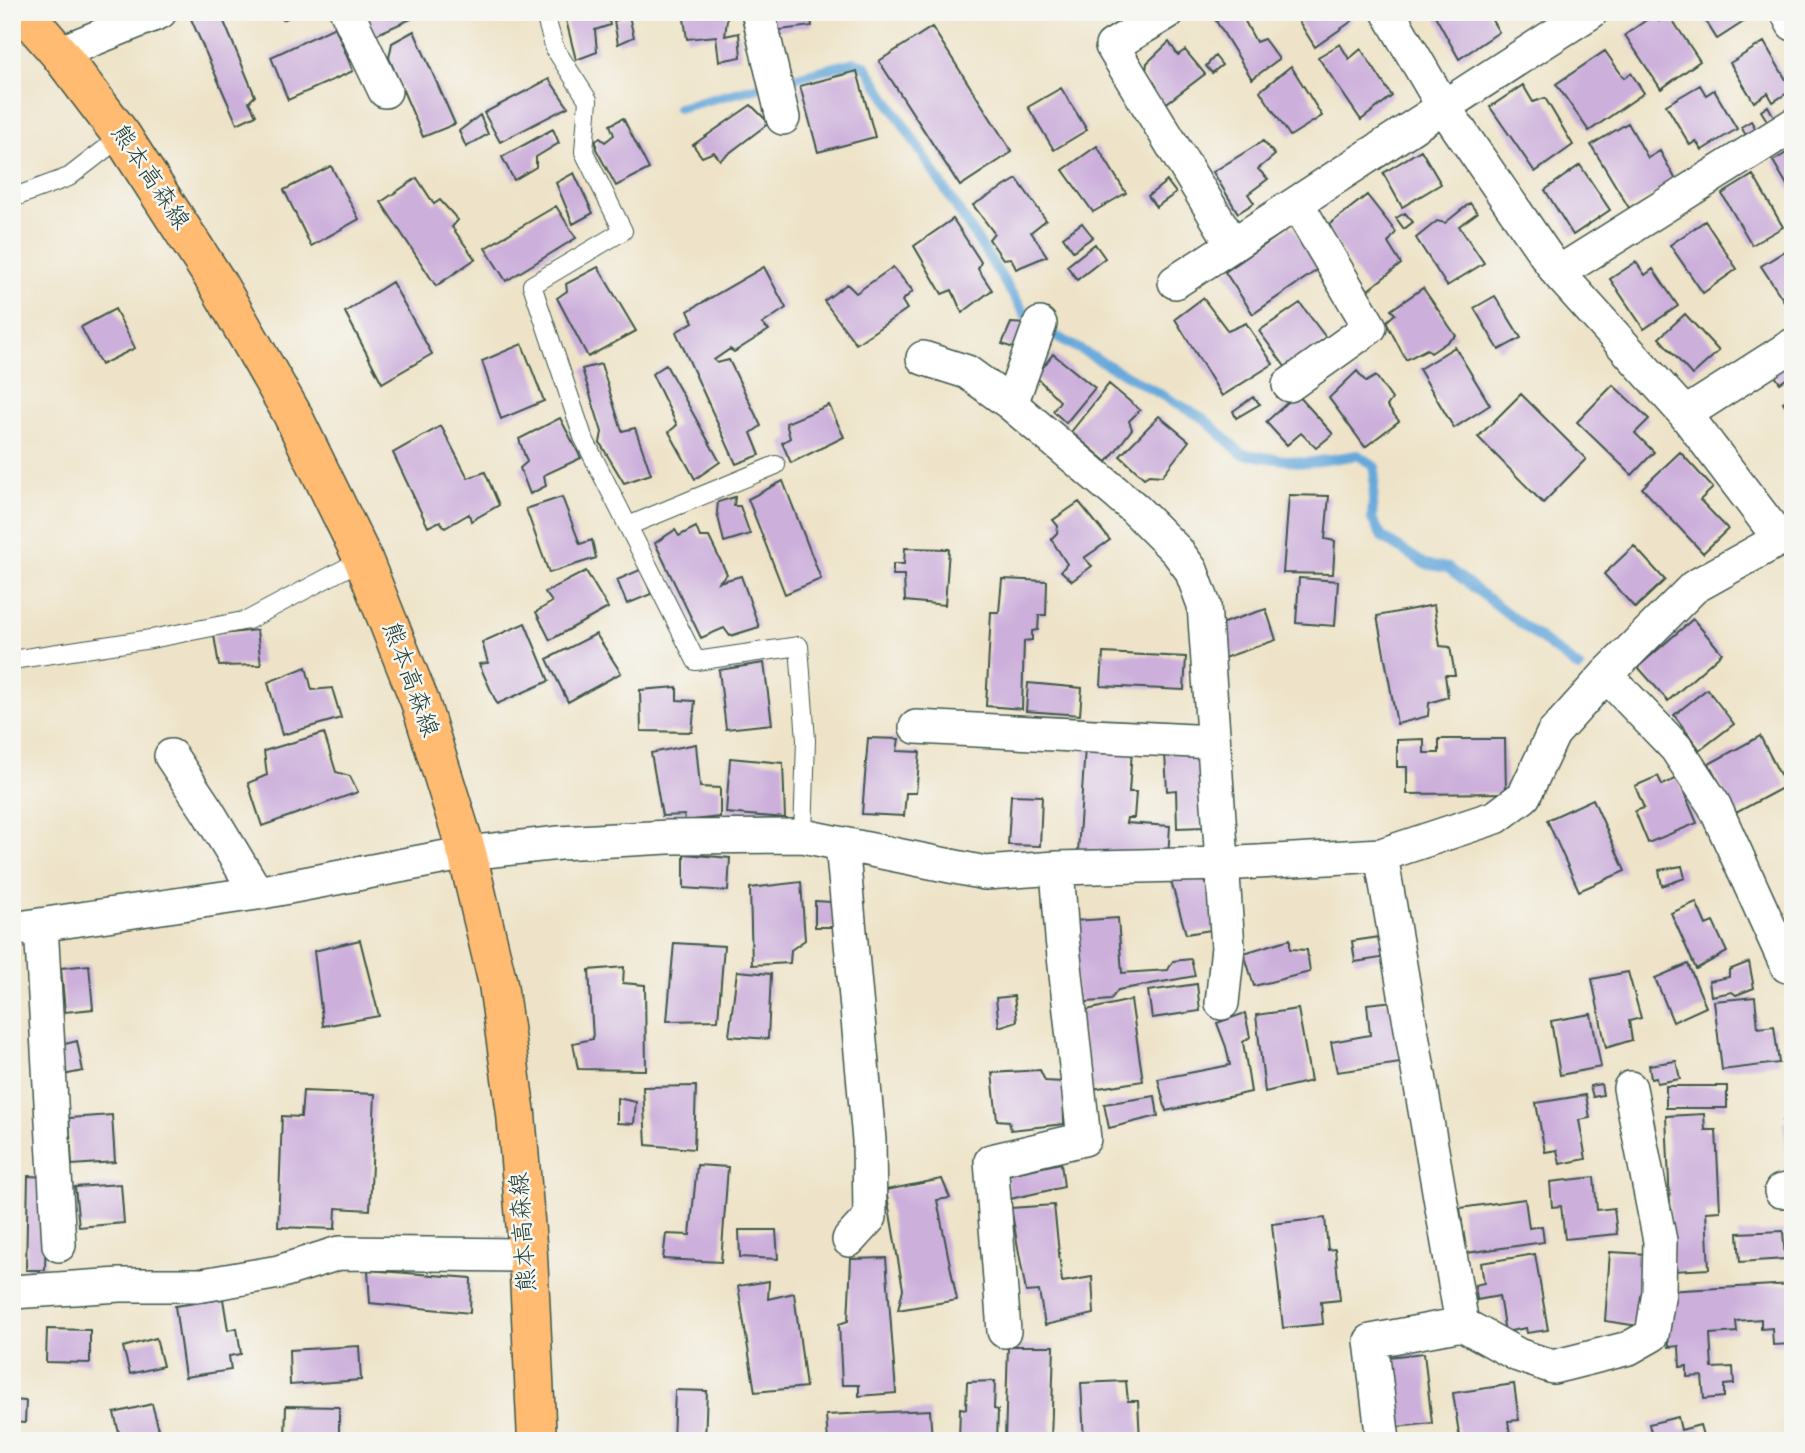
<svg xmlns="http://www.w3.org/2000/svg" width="1805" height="1453" viewBox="0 0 1805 1453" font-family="'Indie Flower','Klee One',sans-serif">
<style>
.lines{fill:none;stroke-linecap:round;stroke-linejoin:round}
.stream{stroke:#66a8da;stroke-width:10}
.building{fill:#ccafdb}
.lane-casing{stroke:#3e564a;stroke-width:20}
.street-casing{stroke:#3e564a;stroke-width:36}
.primary-casing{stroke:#3e564a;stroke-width:41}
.lane{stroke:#fff;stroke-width:18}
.street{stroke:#fff;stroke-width:33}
.primary{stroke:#ffbb71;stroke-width:38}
.labels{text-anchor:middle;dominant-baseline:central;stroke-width:5;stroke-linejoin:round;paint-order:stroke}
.street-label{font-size:24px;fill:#1f3d34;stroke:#f6f6f2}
</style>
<rect width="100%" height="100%" fill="#f6f6f2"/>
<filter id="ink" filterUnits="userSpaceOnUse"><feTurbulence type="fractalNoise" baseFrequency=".0143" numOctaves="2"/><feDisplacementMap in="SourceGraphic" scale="14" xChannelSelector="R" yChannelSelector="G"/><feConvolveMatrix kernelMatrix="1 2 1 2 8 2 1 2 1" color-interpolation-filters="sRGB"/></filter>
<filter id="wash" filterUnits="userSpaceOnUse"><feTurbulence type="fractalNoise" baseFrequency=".00686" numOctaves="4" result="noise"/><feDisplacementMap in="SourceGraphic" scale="28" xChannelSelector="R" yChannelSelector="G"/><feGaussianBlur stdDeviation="1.57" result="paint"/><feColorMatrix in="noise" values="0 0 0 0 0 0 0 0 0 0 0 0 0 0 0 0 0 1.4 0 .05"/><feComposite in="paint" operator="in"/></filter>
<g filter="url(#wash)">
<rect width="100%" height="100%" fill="#eee3c8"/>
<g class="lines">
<!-- stream -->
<path class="stream" d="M678 108 854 62 865 65 1027 317 1056 336 1203 418 1242 454 1306 463 1358 455 1375 467 1372 519 1382 537 1425 564 1448 568 1579 668"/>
</g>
<g id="blocks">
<!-- building -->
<path class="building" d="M214 12H220L255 96 249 102 256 115 237 124 191 19Z
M280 12H301L283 20Z
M363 12H409L411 19 373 36Z
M564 12H607L610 25 595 30 597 52 576 60Z
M683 12H728L725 36 739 33 741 57 719 61 716 36 687 39Z
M771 12H810L812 26 772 31Z
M1102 12H1125L1107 22Z
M1230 12H1240L1256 42 1264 39 1279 59 1252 79 1216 21Z
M1293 12H1346L1352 21 1315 47Z
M1433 12H1487L1499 32 1459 59Z
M1700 12H1755L1756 14 1717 39Z
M1655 14 1659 21 1669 15 1700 61 1661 89 1625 35Z
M629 16 634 37 618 44 614 21Z
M335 27 353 71 288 100 271 57Z
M932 27 1012 152 960 186 879 61Z
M414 31 455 124 423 137 389 58 392 43Z
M1169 42 1178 55 1185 50 1205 74 1164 105 1145 78 1147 63Z
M1764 42 1792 90 1773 102 1768 93 1754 102 1730 63Z
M1340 44 1349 59 1361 49 1392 96 1361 120 1318 57Z
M1605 51 1624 78 1631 73 1644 93 1589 131 1556 84Z
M1215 56 1222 65 1212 73 1206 66Z
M1291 66 1322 116 1290 136 1260 91Z
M857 71 875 137 818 152 800 86Z
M549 79 568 107 500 142 484 113Z
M1523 85 1533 102 1545 98 1573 145 1535 172 1490 107Z
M1700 85 1706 95 1714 90 1737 129 1702 150 1696 141 1690 145 1666 105Z
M1061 88 1087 130 1054 150 1028 107Z
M751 105 769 123 720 160 714 152 702 157 693 145Z
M1768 106 1774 117 1768 122 1761 111Z
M480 115 488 134 466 147 459 131Z
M623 118 649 169 616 186 596 149V140L600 138 605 142 614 135 610 125Z
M1751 121 1757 131 1747 137 1741 127Z
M1628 123 1648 158 1660 151 1676 180 1629 208 1591 145Z
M553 129 559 143 536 157V167L514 180 502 157Z
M1263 141 1275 155 1258 169 1268 179 1248 194 1254 203 1238 213 1213 172Z
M1097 146 1126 193 1093 212 1063 170Z
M1793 149V195L1773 161Z
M1421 150 1441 184 1402 207 1383 173Z
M1580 165 1610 210 1573 235 1545 190Z
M331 166 359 219 311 246 284 190Z
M574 173 593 213 573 224 556 183Z
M1753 175 1783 227 1752 245 1722 194Z
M417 178 434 204 440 200 458 220 452 227 475 259 436 286 381 202Z
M1017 179 1046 220 1031 232 1047 256 1016 269 1011 258 1003 259 989 239 994 233 973 205Z
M1167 181 1176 193 1156 207 1148 196Z
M1367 195 1396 232 1388 243 1401 264 1368 290 1326 227Z
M1470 203 1477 213 1459 226 1484 263 1447 286 1416 238 1437 221 1445 223Z
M556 206 576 238 506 281 485 248Z
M1405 213 1413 222 1404 229 1396 218Z
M953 219 981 262 978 269 992 290 962 313 952 290 942 294 914 246Z
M1705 221 1737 269 1703 293 1670 245Z
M1082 223 1093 237 1073 251 1063 237Z
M1292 226 1320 268 1253 314 1225 272Z
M1095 244 1105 258 1077 280 1067 266Z
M1790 248 1793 252V315L1761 266Z
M1636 262 1645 275 1653 269 1678 306 1644 329 1610 279Z
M598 267 636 331 588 357 557 298 567 291 566 284Z
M764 267 786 308 762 324 769 330 734 352 730 349 714 360 717 363 729 360 761 426 751 433 760 455 736 464 676 332 693 322 688 311Z
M893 267 913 291 902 301 907 309 856 344 824 301 847 284 856 293Z
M392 282 432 354 382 383 345 312Z
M1423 288 1456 336 1431 353 1427 349 1406 360 1386 322 1395 314 1391 310Z
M1495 296 1521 338 1499 350 1474 308Z
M1203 298 1228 331 1246 323 1273 364 1222 396 1175 319Z
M1300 303 1327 339 1289 372 1259 331Z
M115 309 135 348 101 365 81 327Z
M1685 314 1719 351 1692 375 1659 338Z
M1011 323 1025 324 1016 349 1002 344Z
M522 344 544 401 501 419 482 361Z
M1455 347 1490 405 1454 428 1419 369Z
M1053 354 1095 388 1066 423 1053 411 1060 401 1036 377Z
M1793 359V374L1780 383 1773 373Z
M601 364 622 431 635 428 651 474 624 483 600 443 602 432 582 369Z
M666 365 720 462 695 479 669 432 677 425 652 374Z
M1357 371 1366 382 1376 376 1392 399 1387 406 1399 421 1365 447 1329 398Z
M1109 384 1140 410 1129 421 1132 429 1107 462 1071 432Z
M1793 384V417L1783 402 1792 396 1788 388Z
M1613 385 1649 419 1635 433 1654 452 1632 475 1577 422Z
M1297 394 1333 434 1316 448 1301 433 1287 445 1266 422Z
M1521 394 1586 459 1543 503 1478 437Z
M1253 397 1260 404 1236 418 1233 411Z
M829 405 844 437 791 463 782 443 790 438 786 423Z
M1159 416 1189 441 1162 476 1149 475 1144 478 1120 456Z
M560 418 581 458 544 475 546 486 530 494 520 468 527 462 519 439Z
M441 426 468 478 485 472 499 505 471 521 469 514 445 528 440 521 428 527 393 453Z
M1680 452 1713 488 1700 500 1728 529 1703 553 1642 488Z
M783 481 821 579 785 594 748 499Z
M1289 495 1329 496 1325 539 1335 541 1333 574 1283 573Z
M562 497 580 544 592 540 596 558 549 573 526 509Z
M735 497 734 506H740L750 534 724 542 717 512 718 502Z
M1079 502 1110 540 1084 558 1092 566 1072 581 1061 571 1067 564 1051 539 1057 533 1058 526 1053 520Z
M696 527 700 537H709L727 574 719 582 741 576 759 627 730 636 724 628 701 638 655 543 675 530 679 536Z
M1634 546 1665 580 1635 608 1604 574Z
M905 548 949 549 945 605 905 601 904 575H893V564H904Z
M642 569 651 594 627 604 617 580Z
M586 571 608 608 550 640 536 612 552 602 545 592Z
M1299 578 1338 581 1335 626 1296 623Z
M1002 579 1047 581 1046 615H1039L1038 630 1032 631V640L1024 641 1022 709 986 706 991 612H999Z
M1434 605 1440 646 1450 647 1455 675H1445L1448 697 1429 703 1428 716 1397 724 1377 616Z
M1266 609 1276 640 1224 658 1214 626Z
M1693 619 1722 653 1668 701 1638 667Z
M525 623 549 681 497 704 479 664 488 663 482 642Z
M257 630 261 665 219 666 214 635Z
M596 634 621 673 568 702 547 659Z
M1103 653 1186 657 1184 690 1101 686Z
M764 663 772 724 726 729 719 670Z
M306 667 312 690 332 688 341 718 282 735 268 682Z
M1028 683 1082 688 1080 715 1026 711Z
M677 687V700L695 701 692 732 641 731 640 690Z
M1707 689 1734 724 1700 750 1674 715Z
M324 733 336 772 350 776 358 792 262 826 248 783 267 775 264 751Z
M1760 736 1786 786 1736 813 1709 764Z
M868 738 899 739 897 751 920 752 916 793H906L904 816 862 814Z
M1424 739V753H1439V739H1505L1506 793 1407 794V767H1397V740Z
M696 744 700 787 720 788V817L684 821 685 815 662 816 651 753Z
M1085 747 1132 750 1129 792H1136L1134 818H1127L1126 823 1170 826 1168 857 1078 852Z
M1201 752 1204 827 1177 828 1176 790 1167 791 1165 753Z
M730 758 783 763 785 818 726 813Z
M1658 776 1662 785 1678 778 1697 823 1648 843 1635 811 1644 808 1635 786Z
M1011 795 1042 796 1040 846 1008 845Z
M1593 799 1625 871 1579 891 1547 820Z
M684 854 730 858 728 891 684 888Z
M1682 866 1685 878 1662 886 1659 870Z
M1203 871 1217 929 1186 934 1170 878Z
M801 882 805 940 791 950 790 963 752 965 750 888Z
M815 901 831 902 835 927H815Z
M1696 902 1706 925 1713 922 1727 952 1696 969 1671 913Z
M1118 918 1122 973 1168 970 1173 961 1191 959 1195 976 1118 990 1110 1000 1077 1003 1073 921Z
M1380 937 1381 958 1355 962 1352 941Z
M1290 939V949L1307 950 1310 972 1254 986 1244 953Z
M360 940 379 1016 323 1026 314 951Z
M674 943 724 946 718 1020 667 1021Z
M1749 962 1754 988 1736 995 1732 992 1711 996 1709 981 1729 977V970Z
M1688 964 1706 1007 1673 1022 1655 978Z
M89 965 93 1009 65 1012 61 968Z
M624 967 623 983 645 985 646 1070 578 1069 573 1043 593 1039 589 970Z
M737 971 771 974 768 1039 729 1036Z
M1628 972 1641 1018 1629 1021 1632 1040 1606 1048 1592 979Z
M1197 984 1200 1011 1152 1018 1148 991Z
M1014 996 1017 1021 999 1027 996 998Z
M1755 997 1758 1028 1774 1026 1779 1063 1722 1070 1714 1001Z
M1131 1000 1143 1081 1092 1089 1078 1012Z
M1394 1001 1401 1063 1337 1072 1331 1042 1370 1035 1367 1004Z
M1298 1009 1311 1081 1265 1092 1256 1015Z
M1245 1013 1250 1037 1243 1042 1251 1092 1166 1111 1158 1079 1230 1065 1226 1047 1217 1023Z
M1591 1014 1601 1067 1560 1075 1551 1021Z
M77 1041 83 1071 63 1075 57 1046Z
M1676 1061 1680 1079 1657 1083 1656 1078 1651 1079 1649 1065Z
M1040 1070 1045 1081 1063 1082 1064 1124 1011 1130 1009 1121 997 1120 992 1073Z
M1601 1084 1603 1095 1593 1097 1590 1086Z
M696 1086 694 1149 646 1145 643 1087Z
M1666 1086H1727V1108H1666Z
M303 1091 375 1094 370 1210 336 1208 335 1229 278 1227 282 1116 301 1117Z
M1586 1095 1590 1118 1579 1120 1586 1159 1560 1164 1557 1150 1545 1152 1536 1103Z
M1155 1096 1158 1116 1109 1128 1104 1104Z
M617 1098 636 1102 634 1124 617 1123Z
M1704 1114 1705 1130H1716L1720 1211 1706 1212 1709 1269 1673 1271 1666 1116Z
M112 1115 115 1162 72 1165 69 1118Z
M1793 1120V1172L1790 1173 1783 1121Z
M1061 1163 1064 1187 1010 1199 1006 1175Z
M697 1165 728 1167 721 1262 663 1259 666 1234 690 1235Z
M28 1176 47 1177 45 1270H26Z
M1594 1177 1597 1210 1614 1208 1617 1234 1565 1239 1561 1206 1552 1207 1550 1182Z
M942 1179 950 1198 937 1200 957 1300 898 1310 903 1289 886 1190Z
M121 1184 124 1223 79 1227 75 1187Z
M1525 1199 1529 1228 1542 1226 1544 1242 1466 1253 1460 1208Z
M1054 1205 1062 1282 1092 1277 1094 1314 1045 1325 1039 1291 1026 1292 1011 1208Z
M1325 1218 1328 1250 1335 1249 1340 1300 1321 1302 1323 1324 1283 1328 1272 1224Z
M739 1230H776L778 1259 740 1257Z
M1783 1231 1785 1259 1740 1262 1738 1233Z
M1610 1252 1647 1254 1639 1326 1605 1321Z
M1535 1254 1548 1330 1527 1333 1526 1328 1505 1332 1499 1296 1477 1300 1475 1285 1484 1283 1481 1263Z
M886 1258 896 1393 859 1396V1385H842L839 1324 848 1321 851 1259Z
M368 1270 471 1278 470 1313 370 1303Z
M769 1281 768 1299 794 1293 806 1387 755 1392 738 1286Z
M1793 1284V1344L1773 1345 1772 1328 1761 1329V1319L1736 1321 1737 1332 1710 1334 1712 1368 1733 1367 1734 1384 1724 1385V1397L1704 1399 1702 1376 1687 1377V1366L1680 1367 1679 1346 1669 1347 1665 1291Z
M223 1299 228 1330 237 1328 241 1354 229 1356 231 1370 185 1377 175 1306Z
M47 1329 90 1330V1363L46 1362Z
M156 1338 163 1366 130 1374 123 1347Z
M359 1346 361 1380 290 1385 289 1350Z
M1008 1346H1054L1051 1441H1005Z
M1424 1353 1432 1423 1396 1427 1388 1357Z
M995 1381 994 1409 998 1410 997 1441H959L960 1408 966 1409 967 1382Z
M1126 1381 1128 1401H1138L1140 1441H1084L1081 1383Z
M1514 1384 1519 1420 1508 1421 1511 1441H1460L1453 1393Z
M675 1390 707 1391 705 1441H673Z
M12 1400 26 1401 25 1423 12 1422Z
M152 1404 162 1441H121L114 1413Z
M286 1406 339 1407V1441H285Z
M930 1410 932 1441H828L826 1415Z
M1678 1417 1681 1430 1700 1425 1704 1439 1714 1437 1715 1441H1653L1649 1424Z"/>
</g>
</g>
<g filter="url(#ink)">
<use href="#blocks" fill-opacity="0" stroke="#3e564a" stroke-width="2"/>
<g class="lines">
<defs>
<path id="lane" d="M544 12 555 49 588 100 584 152 623 231 532 285 583 437 696 661 799 646 806 740 803 836
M12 198 69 177 122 136
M628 526 776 465
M12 660 151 639 248 620 363 559"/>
<path id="street" d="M347 12 385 91
M758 12 783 118
M1168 12 1112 46 1233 245
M1388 12 1443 106 1558 273 1685 414 1780 539
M1787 12 1793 24
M59 53 160 12
M1558 273 1793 125
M1175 282C1314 193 1451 100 1591 12
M923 358 967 372 1011 404 1134 508 1177 551 1191 570 1204 605 1228 947 1222 1003
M1289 385 1370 327 1297 204
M1011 404 1040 324
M1685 414 1793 345
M1606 675 1676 748 1714 805 1787 966
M916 727 1213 742
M171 756 207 810 257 893
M842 844 869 1140 870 1217 849 1240
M1381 855 1462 1324 1371 1341 1383 1441
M41 925 59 1245
M12 929 257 893 467 853 559 843 668 837 803 836 985 873 1057 868 1221 864 1381 855 1496 817 1524 796 1553 734 1606 675 1694 587 1780 539 1793 535
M1781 1191 1793 1189
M12 1292 120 1285H203L279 1272 339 1253 528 1255
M1462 1324 1518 1355 1553 1367 1629 1348 1652 1335 1659 1292 1660 1241 1630 1088
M1004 1331 991 1161 1084 1139 1062 938 1057 868"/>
<path id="primary" d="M23 12 59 53 122 136 217 283 291 412 363 559 420 702 467 853 498 984 516 1114 528 1255 537 1441"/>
</defs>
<!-- lane casing -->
<use href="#lane" class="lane-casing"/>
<!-- street casing -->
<use href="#street" class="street-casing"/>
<!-- primary casing -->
<use href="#primary" class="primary-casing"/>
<!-- lane -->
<use href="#lane" class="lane"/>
<!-- street -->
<use href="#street" class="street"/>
<!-- primary -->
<use href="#primary" class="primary"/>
</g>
</g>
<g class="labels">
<!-- street labels -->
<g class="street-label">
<text transform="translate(149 178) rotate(56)">熊本高森線</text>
<text transform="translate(409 680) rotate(70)">熊本高森線</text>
<text transform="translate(525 1232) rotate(-94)">熊本高森線</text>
</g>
</g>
<!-- margin -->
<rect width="1805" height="1453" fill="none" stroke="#f6f6f2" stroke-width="42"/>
</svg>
